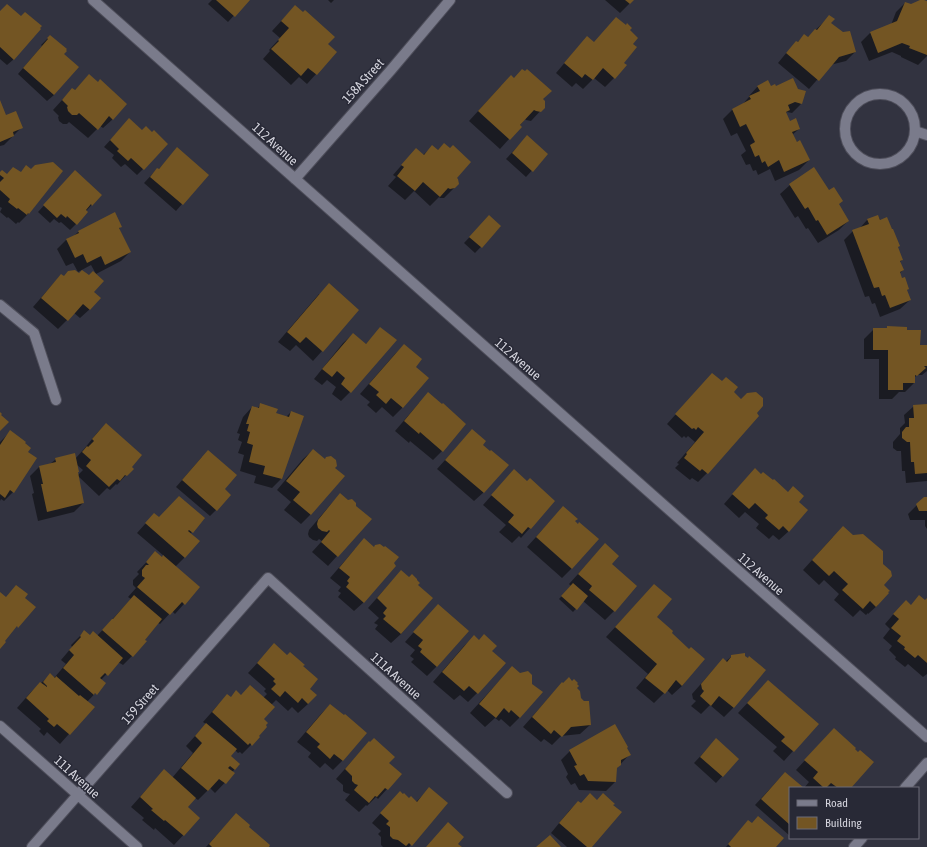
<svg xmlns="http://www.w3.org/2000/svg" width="927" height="847" viewBox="0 0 927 847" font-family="'Asap Condensed',sans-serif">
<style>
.shadow{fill:#0007;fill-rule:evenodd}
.building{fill:#735523}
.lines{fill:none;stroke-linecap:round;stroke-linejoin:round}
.minor-casing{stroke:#4e4e5a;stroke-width:12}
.minor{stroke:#7a7b8b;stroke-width:10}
.labels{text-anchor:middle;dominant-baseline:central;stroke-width:3;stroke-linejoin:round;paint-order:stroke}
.street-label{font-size:13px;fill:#d4d4dd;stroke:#282936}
</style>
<rect width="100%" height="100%" fill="#323340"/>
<!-- shadow -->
<path class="shadow" d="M212 0H248L228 22 208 4Z
M328 0H334L331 3Z
M605 0H633L620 13Z
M927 2V56L918 65 901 57V56L892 52 869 61 861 42 870 33 891 25 896 12 905 3 911 6Z
M295 6 327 44 336 52 307 84 299 77 291 85 263 59 270 51 269 50 280 38 272 31Z
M0 12 21 18 14 59 7 65 0 59Z
M829 17 830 23 855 52 846 61 830 65 809 89 778 63 787 52 804 36 807 38Z
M50 36 63 54 54 95 47 101 18 74 42 46 41 45Z
M593 43 632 44 614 78 605 87 594 78 583 89 576 83 572 87 556 73 578 47Z
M89 75 113 119 103 128 100 126 88 138 69 122 67 124H63L59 121 58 117 59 116 53 110 63 99 74 91Z
M501 86 542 99 544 107 531 121 526 120 525 119 509 139 500 149 469 121Z
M758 86 770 87 801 104 792 113 787 112 785 113 789 122 799 129 792 135 809 160 799 170 775 181 770 169 758 175 756 170 753 171 750 164 746 165 741 155 746 151 737 133 731 136 723 119 732 110 742 105 749 97V96Z
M0 104 5 116 22 127 4 145 0 146Z
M123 126 143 169 137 175 125 164 121 167 112 158 114 155 104 147Z
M521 143 547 154 526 177 506 159Z
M444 144 456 178 454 188 444 198H440L439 197 430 206 414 191 405 200 388 186 396 177 393 175 407 159 423 155 432 147 437 151Z
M177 149 182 204 176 211 144 183 157 169 158 170Z
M62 171 28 214 19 223 18 222 16 224 8 217 7 218 0 212 2 208 0 207V173L7 175 20 173Z
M69 178 101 195 86 211 76 224 70 230 61 222 59 223 54 219 50 223 38 212Z
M790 185 838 205 848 221 839 230 818 243 808 228 806 229 798 216 795 218 780 194Z
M878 216 897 247 902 260 900 262 903 270 899 274 908 289 906 291 910 300 900 309 880 317 875 303 872 304 869 296 865 297 844 240 853 231 859 229 867 220Z
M483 223 500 227 475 253 464 243Z
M121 226 119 229 130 252 121 261 96 274 91 265 78 272 73 263 66 266 57 249 66 240 74 236 78 232Z
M61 275 93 292 90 309 80 318 74 313 58 329 33 307 52 285Z
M319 294 357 310 322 351 313 361 296 345 290 351 278 342Z
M381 328 350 392 341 401 332 394 336 387 327 380 322 385 314 379 343 343 353 334 365 345Z
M874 329 906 331 919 346H927V371L922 375H917L914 378V383L905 392H899L892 399H879V359H864V339Z
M404 345 414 367 402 408 393 417 382 407 376 413 367 405 370 402 360 394 395 354Z
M703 384 732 392 741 400 707 473 698 482 692 478 690 480 675 468 679 464 677 463 695 442 688 436 686 438 684 436 682 438 667 424Z
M419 403 442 451 433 460 410 441 409 443 395 431Z
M261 404 275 414 286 417 291 412 303 416 281 479 272 488 254 483 256 476 240 471 244 455 238 453 242 442 238 440 240 434 237 433 243 417 252 407 257 409Z
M927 405V481L906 483 905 471H902L901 451H897L893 448V442L900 434V428L905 423 904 415 914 406Z
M106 424 130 467 126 475 117 485 116 484 110 490 107 488 99 496 78 476 83 503 74 512 38 521 32 494 34 493 30 476 39 467 50 464 56 459H75L84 449 97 433ZM77 465 83 470 77 476Z
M10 432 13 492 4 501 1 499 0 501V442Z
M463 440 481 445 484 492 474 501 437 469Z
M313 450 343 476 310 515 301 524 284 510 291 502 277 490 303 459Z
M202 457 224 490 216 510 210 516 176 487Z
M514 470 530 528 521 538 519 536 512 543 499 532 506 525 483 505Z
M761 475 788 493 797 502 789 531 779 540 773 535 769 539 756 528 759 524 745 512 739 518 724 504 746 479Z
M340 495 337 556 328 566 312 552 322 541 319 539 317 541 313 540 309 537 308 534 309 530 331 504Z
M179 497 204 519 190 534 185 557 175 567 199 587 175 614 172 611 160 624 158 623 132 656 123 665 118 662 101 680 105 683 87 702 93 707 60 744 47 732 44 736 39 731 41 729 17 708 31 692 50 675 54 678 66 664 61 660 72 647 71 645 84 632 90 636H97L131 599 128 597 136 588 133 585V580L139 574 137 572 156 552 162 558 164 556 137 533 154 514 159 518Z
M924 498H927V529L925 526V520H910L908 514Z
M563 507 574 521 572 568 562 578 527 547Z
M852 536 882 585 878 605 868 614V613L866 615 860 610 853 617 834 600 839 594 824 580 819 585 803 570 833 537Z
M355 549 364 602 354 611 338 597 341 593 338 591 341 587 330 578Z
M596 554 610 564 614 611 605 620 583 601 573 612 559 599 571 586 569 584Z
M409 578 432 598 401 634 391 643 375 629 378 625 374 623 379 618 368 608 392 581Z
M645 595 655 617 671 634 689 650 703 659 682 686 672 695 667 690 654 703 636 688 648 674 606 637Z
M927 600V674L923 677 908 664 905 667 895 659 896 657 889 650 892 646 883 638 890 629 885 624 897 610 925 602Z
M438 605 437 666 427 676 411 662 414 659 410 656 415 650 405 642Z
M474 637 477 693 468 702 460 695 454 700 433 682 464 646Z
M274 645 287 657 302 666 308 689V704L298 713 292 707 288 711 276 700 271 705 263 719 251 745 242 754 240 752 238 753 235 750 229 757 239 765 232 772 234 773 215 793 210 788 198 800 195 798 186 807 199 818 174 845 155 828 154 830 142 820 144 818 131 807 155 780 172 778 193 753 186 746 206 724 203 722 218 705 230 698 241 696 263 698 267 694 264 691 266 689 248 673Z
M732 656 744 657 765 670 733 708 724 717 710 705 701 714 691 706 696 701 693 699 692 694 714 669 723 660 725 662Z
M512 667 520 717 510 727 501 719 499 721 495 718 485 727 470 713Z
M768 681 817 724 784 761 773 751 777 747 738 713Z
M575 688 590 725 580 734 561 736 552 745 544 739 541 742 523 727 553 693Z
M330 705 366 733 342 761 333 770 325 763 320 768 308 757 311 753 297 742 321 714Z
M834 729 853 749 850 788H804L809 782 796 770Z
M369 742 388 763 387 789 378 799 376 797 367 806 366 805 359 812 345 800 350 794 346 793 343 791V785L336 779 360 752Z
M710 746 738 759 716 783 694 763Z
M626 748 630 754 616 769 615 782 606 791 579 790 575 783 571 785 566 777 568 774 561 760 570 751Z
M779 779 802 788H790V836L755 805Z
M429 789 446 803 409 847H383L381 845V837L378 834 381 831 372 823 400 792 409 799 416 802Z
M578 802 591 847H567L551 833 569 811Z
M236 814 248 827 268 847H206Z
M748 821 775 847H726Z"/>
<!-- building -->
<path class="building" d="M216 0H250L235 17Z
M625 0H634L630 4Z
M920 0H924L927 1V55L909 48 910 46 902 43 878 53 870 32 897 21 905 2 911 4Z
M7 4 21 16 25 12 42 26 40 28 41 29 14 60 0 47V11Z
M295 5 303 12 305 10 335 37 328 44 337 52 317 75 308 68 301 76 271 49 279 41 278 40 289 28 281 21Z
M829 15 835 19 831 23 843 32 850 31 856 52 839 57 819 81 786 53 796 41 798 42 804 34 808 37 815 29 817 30Z
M616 17 626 25 627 23 632 28 630 30 638 38 633 44 637 47 624 63 627 65 615 79 603 68 593 80 585 74 582 78 564 63 587 36 594 42Z
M50 35 67 49 66 50 67 51 64 54 79 67 54 95 23 68 48 39 47 38Z
M522 69 525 71 527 69 552 91 543 99 545 101V108L541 112 536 111 534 110 520 125 522 127 510 140 478 111 511 75 514 78Z
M89 74 98 82 100 79 127 104 113 120 109 116 98 130 79 113 77 115H72L68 111 67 107 68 106 62 100 72 88 75 90Z
M793 78 798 89 806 91 802 104 795 102 788 105 790 110 786 112 790 121 796 118 800 129 792 132 797 142 800 140 810 160 784 172 779 160 768 167 765 161 762 163 759 155 755 157 750 145 755 142 746 124 740 127 732 109 751 99 749 96 760 91 757 86 768 80 771 86 775 84 776 86Z
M0 100 6 115 16 111 23 128 13 132 14 136 0 142Z
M129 118 142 130 146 126 152 132 154 130 168 144 144 170 131 158 128 161 117 151 119 149 110 140Z
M527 135 548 154 533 172 512 153Z
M444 143 450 148 453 145 471 162 457 178 458 179 459 184 455 188 450 189 448 188 440 197 423 182 415 191 397 176 404 167 401 165 416 148 424 155 432 145 438 150Z
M177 147 209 175 183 205 150 177 157 168 159 169Z
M53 162 63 171 29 214 28 213 27 215 18 208 17 209 8 202 10 199 0 190V182L4 178 0 175V172L2 170 7 174 13 167 21 172 26 165 31 169 35 165Z
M814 167 829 190 834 187 843 201 839 204 849 221 827 235 818 220 816 221 808 207 805 209 789 184Z
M75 170 102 195 92 206 91 204 86 210 88 212 77 225 67 216 66 218 61 214 57 218 43 205Z
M115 212 122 227 119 228 131 252 105 265 101 256 87 263 83 254 75 258 66 239 79 233 78 231Z
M489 215 501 226 482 248 469 237Z
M878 215 880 220 887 217 892 229H893L900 246 898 247 903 260 900 261 904 270 900 272 902 278 905 277 909 289 907 290 911 300 890 308 885 295 882 296 879 287 874 288 852 230 869 224 867 219Z
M75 270 79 273 82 270 89 275 93 271 104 281 94 292 101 298 90 310 83 304 68 321 41 298 61 274 64 276 68 271Z
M329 283 359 310 323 352 306 337 300 343 287 332Z
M887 326 907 327V330H921L920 345H927V366H924L926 368 917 376 915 375V383H903V390H888V350H873V328H887Z
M380 327 397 340 351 393 341 384 345 378 337 371 332 377 322 369 353 333 366 344Z
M404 344 422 359 416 367 429 378 403 408 391 398 386 404 376 395 379 392 369 384Z
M712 373 722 381 726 377 738 387 734 392 741 399 747 393 756 392 763 398V406L757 413 759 416 708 474 702 469 700 471 684 458 687 454 686 453 704 432 698 427 696 430 694 428 692 429 675 414Z
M428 392 442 404 443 403 466 424 443 452 420 432 419 434 404 421Z
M260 403 278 409 276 413 289 417 291 411 304 416 282 479 263 474 265 466 249 462 253 445 247 443 250 432 247 431 249 424H246L252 406 259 408Z
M927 404V473L915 474 914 462H911L910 442H907L902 438V432L906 427H909V418H914L913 405Z
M0 412 2 414 1 415 9 422 0 431Z
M106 423 142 455 132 467 134 469 127 476 125 475 120 481 117 479 109 487 86 466 91 460 82 452 87 446 88 447 94 441 92 439Z
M472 429 486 441 483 445 490 451 491 450 509 465 484 493 445 460Z
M10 430 26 442 25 443 31 448 28 452 37 458 14 493 10 490 5 498 0 494V445Z
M313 449 325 459 326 457 331 456 336 460 337 466 335 468 345 476 311 515 293 500 300 492 286 481Z
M208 450 237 475 225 489 231 495 217 511 182 480Z
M75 453 79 472H78L84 503 47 512 41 484H43L39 466 56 462 55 458Z
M755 468 761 474 763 472 773 480 774 479 788 492 793 486 804 496 799 502 808 510 789 532 783 526 779 530 765 518 768 515 755 503 749 509 732 494Z
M514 469 527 481 530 478 555 501 531 529 528 527 522 534 508 522 514 515 491 495Z
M340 493 348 500 352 499 356 503V506L372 519 338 557 321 542 330 531 329 530 327 532 322 531 318 528 317 524 318 520Z
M179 496 205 518 193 533 189 530 188 531 200 541 185 558 145 523 154 513 159 517Z
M924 497H927V511H919L916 504Z
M563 506 578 519 575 521 578 524 579 522 599 539 572 569 536 537Z
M843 526 853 535 863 534 883 551V564L891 571 892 576 884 585 890 591 888 592 889 593 878 605 876 607 870 601 863 609 842 590 848 584 834 571 829 576 812 560Z
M364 538 374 547 375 545 380 544 384 547 385 546 399 557 394 563 396 566 364 603 346 587 349 583 347 581 350 577 339 568Z
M605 543 619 556 612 564 637 586 615 612 589 590 592 586 578 574Z
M155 551 162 557 163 555 200 587 185 605 182 602 170 615 137 587 145 578 142 576V570L146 565H149L146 562Z
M401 570 409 577 412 574 417 579V580L420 583 418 585 433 598 401 634 383 619 386 616 383 613 387 608 377 598Z
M573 583 588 596 577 610 561 596Z
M654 584 672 599 657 617 673 631 672 633 689 649 691 647 705 659 682 686 676 680 665 694 645 678 657 664 615 627Z
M16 585 28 594 25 598 36 607 18 628 17 626 5 641 6 642 0 649V592L6 597Z
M134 595 162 619 145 640 147 641 133 657 102 630 112 619H113Z
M919 595 925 600 927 598V663L918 655 915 658 904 649 905 647 897 641 901 636 891 628 899 619 893 614 906 600 911 605Z
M438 604 469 631 437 667 420 652 422 649 418 646 423 640 413 632Z
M84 630 90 635 93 631 123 658 108 676 105 673 100 678 106 683 97 695 95 693 94 695 63 668 74 655 69 650 81 637 80 636Z
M484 634 497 646 492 651 506 663 478 694 469 686 464 691 442 672 474 635 479 640Z
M274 643 287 655 290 652 305 665 303 666 318 679 310 689 317 695 308 704 302 698 298 703 285 691 280 697 271 689 276 684 273 681 275 679 257 663Z
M745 653V656L748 658 749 656 766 670 734 708 719 696 711 706 700 696 704 691 702 689 701 684 723 658 727 662 731 657V655Z
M512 666 520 673 528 671 532 675V684L543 692 520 718 511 710 509 713 504 708 496 718 479 704Z
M50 673 55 678 56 676 79 696 80 695 95 707 70 735 57 724 54 727 47 721 49 719 26 698 40 682 47 687V686L43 682Z
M569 677 572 681 574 679 578 683 577 684 579 686 577 688 580 691 581 698 584 701H589L591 725 571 727 562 737 554 730 551 734 532 717 562 682 563 683Z
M768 680 819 724 794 752 781 741 785 737 747 703Z
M250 685 275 707 264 719 268 723 266 725 267 727 259 736 260 737 252 746 250 743 248 745 212 712 227 694 231 697 236 690 241 695Z
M330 704 344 715 345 714 367 733 343 761 334 754 330 759 317 747 320 744 306 732Z
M206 723 237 749 231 756 240 764 235 770 230 766 228 768 235 773 226 784 219 779 208 791 181 768 202 743 195 736Z
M615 724 628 747 627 748 631 755 621 760V765L617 768 616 782 588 781 584 774 580 776 574 766 577 765 569 750Z
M834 728 856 748 855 749 858 752 860 750 874 762 851 788H838L831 783 826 788H824L813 778 818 772 804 760Z
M374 738 395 757 389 763 402 774 388 790 385 788 377 797 375 796 369 803 354 790 358 785 355 784 352 781V776L345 769 369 741 370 742Z
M716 738 739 759 723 777 700 757Z
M164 769 196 798 188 807 200 818 184 836 165 820 164 821 151 810 153 809 140 797Z
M785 772 804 788H790V825L761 799Z
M429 787 448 803 412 846 409 843 406 846 398 840 393 839 390 836V827L386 824 389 821 380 813 400 791 403 794 404 793 409 798 411 796 417 802Z
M590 793 597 800 603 793 615 804 613 805 622 812 592 847H587L559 823 578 801 581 803Z
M236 813 250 825 249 827 270 845 269 847H212L209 844Z
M758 816 784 838 776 847H731L728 844 748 820 752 823Z
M448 822 464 837 458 844 462 847H426Z
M550 835 561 847H536Z"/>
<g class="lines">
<defs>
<path id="minor" d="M93 0 666 507 927 737
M845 129a35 35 0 1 1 70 0a35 35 0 1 1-70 0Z
M915 131 927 135
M295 179 391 70 450 0
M0 305 34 333 56 400
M0 726 137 847
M905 788 927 763
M32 847 268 578 507 793
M854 847 862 838"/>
</defs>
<!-- minor casing -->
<use href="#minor" class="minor-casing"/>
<!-- minor -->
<use href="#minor" class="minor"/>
</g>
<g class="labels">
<!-- street labels -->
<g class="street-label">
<text transform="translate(363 81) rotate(-48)">158A Street</text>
<text transform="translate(275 144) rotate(42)">112 Avenue</text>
<text transform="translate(518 359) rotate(41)">112 Avenue</text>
<text transform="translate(761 574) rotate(41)">112 Avenue</text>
<text transform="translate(396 676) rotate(42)">111A Avenue</text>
<text transform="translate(140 704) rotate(-49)">159 Street</text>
<text transform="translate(77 777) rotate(42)">111 Avenue</text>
</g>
</g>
<!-- legend -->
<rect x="789" y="787" width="130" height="52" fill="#282936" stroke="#6d6d79"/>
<rect x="797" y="800" width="20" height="6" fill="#7a7b8b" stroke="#6d6d79"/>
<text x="825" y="807" font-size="12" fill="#d4d4dd">Road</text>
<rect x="797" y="817" width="20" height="12" fill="#735523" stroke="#6d6d79"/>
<text x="825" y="827" font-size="12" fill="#d4d4dd">Building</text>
</svg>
